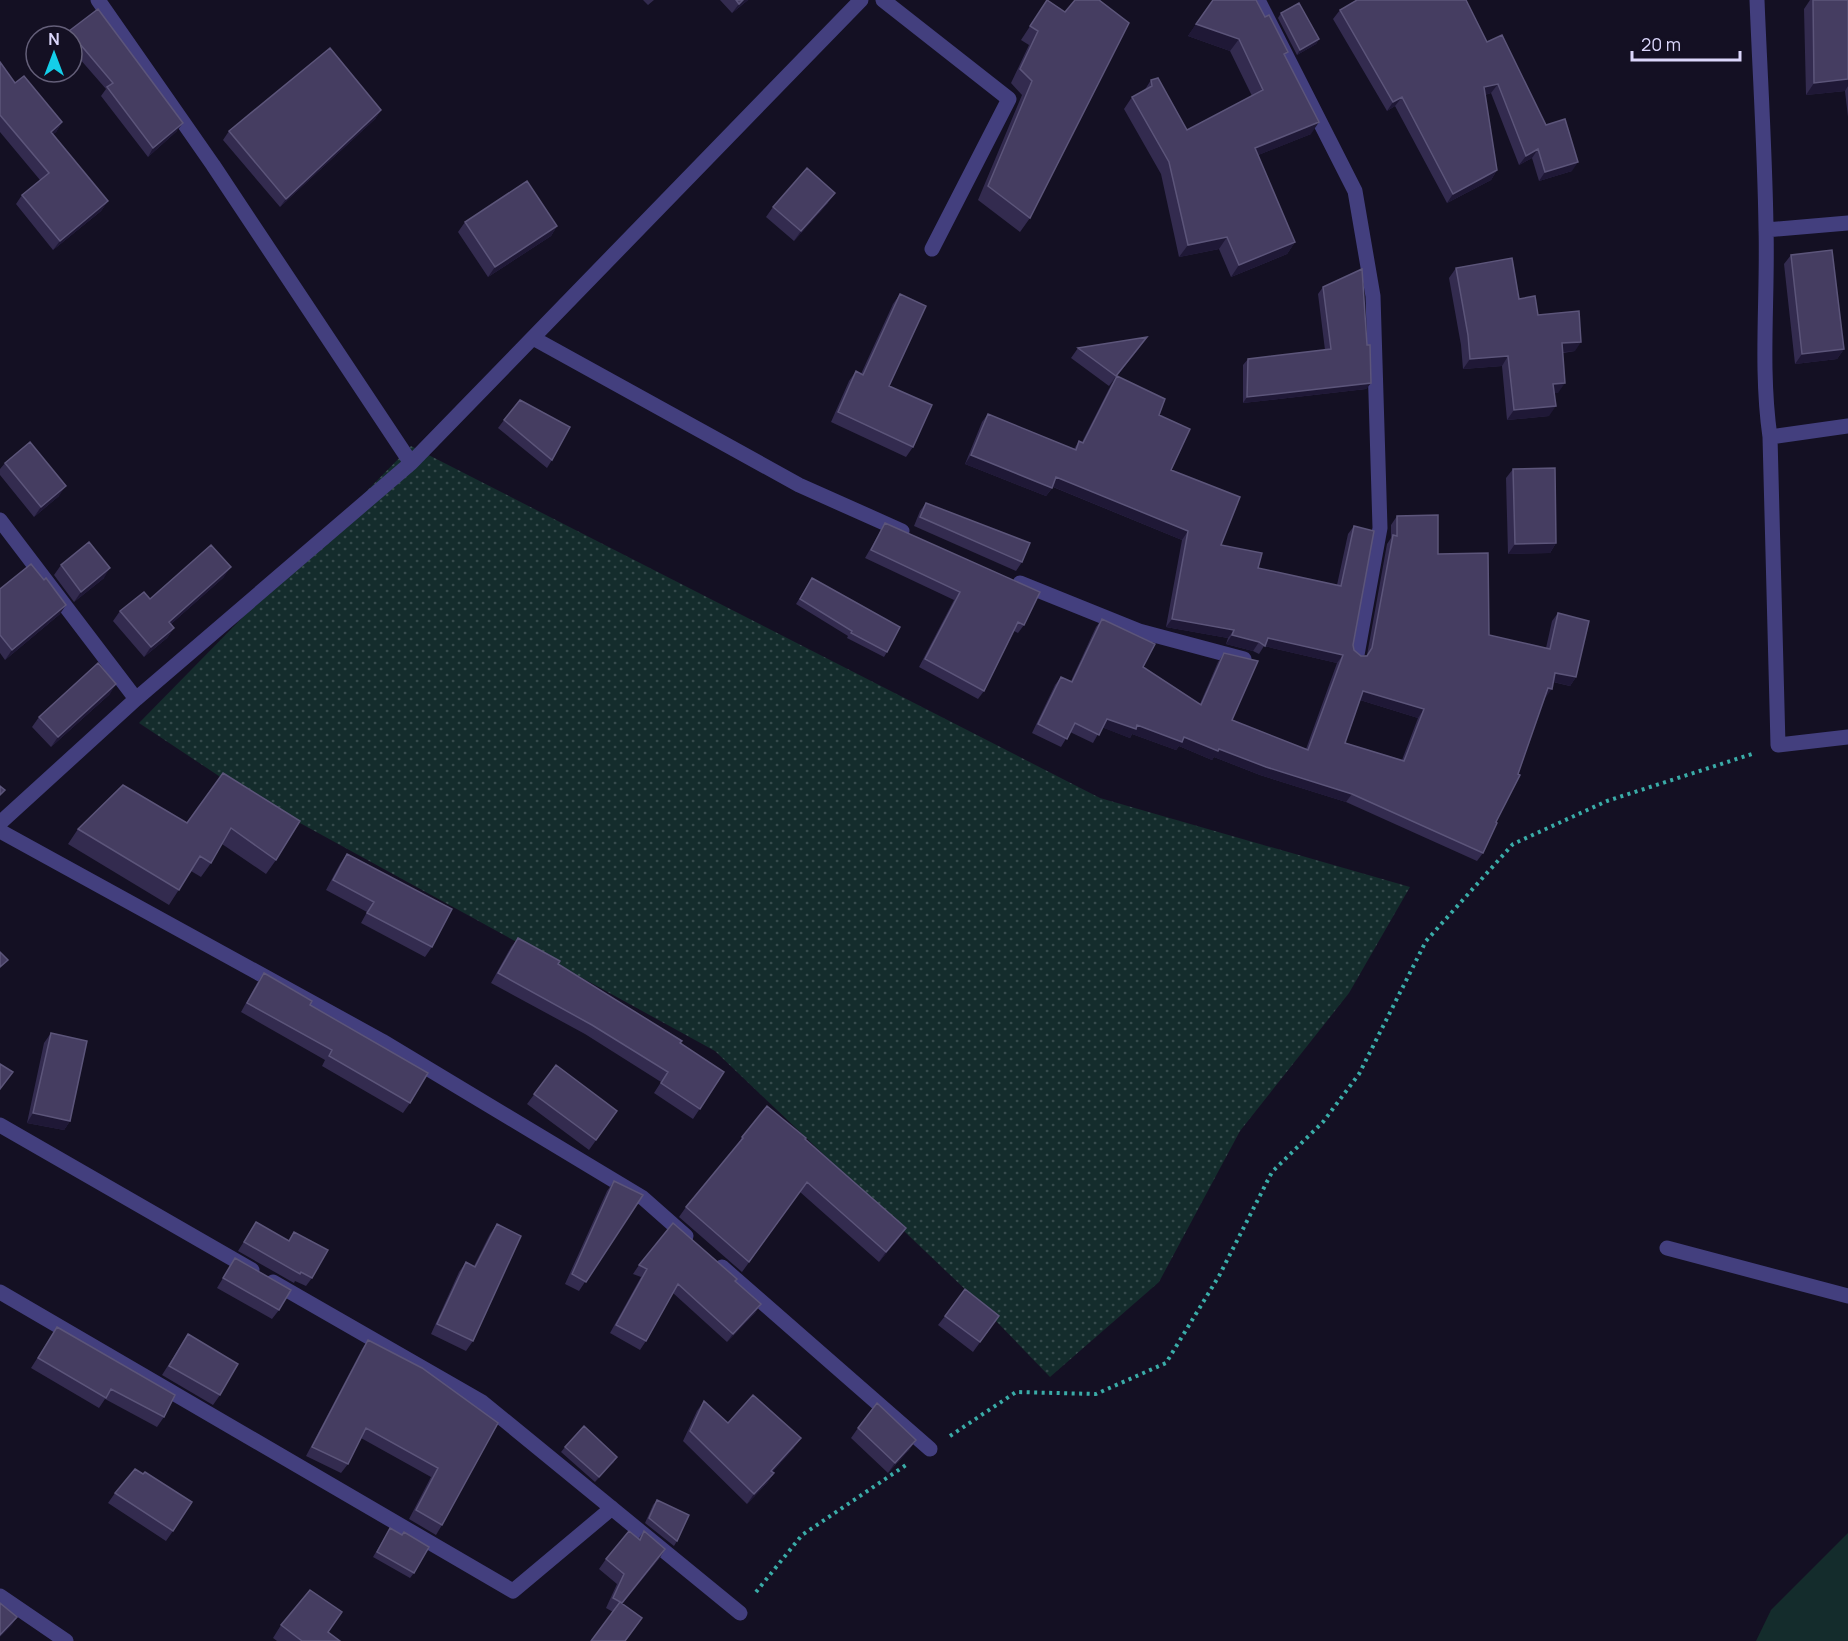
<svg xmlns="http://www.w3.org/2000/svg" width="1848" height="1641" viewBox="0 0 1848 1641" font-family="Manrope,sans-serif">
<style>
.grass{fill:url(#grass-dots)}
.pitch{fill:#142c2c}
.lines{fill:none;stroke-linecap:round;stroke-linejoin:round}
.path{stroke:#3aaca8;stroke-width:4;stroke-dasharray:3 4.5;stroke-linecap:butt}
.minor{stroke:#433f7e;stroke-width:15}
.wall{fill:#332b4f;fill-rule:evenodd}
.shaded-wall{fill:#1f1836}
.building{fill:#453d61;stroke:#5c557a;stroke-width:1.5;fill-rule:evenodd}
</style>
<defs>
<pattern id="grass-dots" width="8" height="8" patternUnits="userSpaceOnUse" patternTransform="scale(1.5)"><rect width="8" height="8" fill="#142c2c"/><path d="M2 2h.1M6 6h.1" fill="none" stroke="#364a4c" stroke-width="1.8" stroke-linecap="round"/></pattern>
</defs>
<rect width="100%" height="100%" fill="#141023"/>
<!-- grass -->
<path class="grass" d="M411 446 1100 798 1410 887 1349 993 1240 1131 1159 1282 1050 1377 969 1293 715 1051 240 790 139 723Z"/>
<!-- pitch -->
<path class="pitch" d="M1848 1533V1641H1756L1771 1610Z"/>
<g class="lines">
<!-- path -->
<path class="path" d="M950 1436 1016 1392 1096 1394 1166 1363 1219 1276 1272 1172 1323 1122 1359 1074 1426 941 1513 844 1607 801 1755 753
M756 1592 802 1535 909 1463"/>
<!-- minor -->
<path class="minor" d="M98 0 213 165 411 463
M883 0 1009 99 932 249
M1258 0 1355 191 1373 296 1380 528 1357 655
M1757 0C1760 76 1765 152 1766 228 1768 298 1760 367 1770 437L1778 745 1848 737
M1766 230 1848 223
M533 338 799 485 902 531
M1770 437 1848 426
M0 520 136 699
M1020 583 1139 631 1244 659
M0 823 136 699 411 463 861 0
M0 831 382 1041 643 1198 686 1236
M0 1125 252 1270
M1667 1248 1848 1296
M722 1267 930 1449
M273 1282 482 1402 740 1613
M0 1292 513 1591 612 1508
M0 1596 66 1641"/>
</g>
<!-- wall -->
<path class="wall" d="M643 0H654L648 5Z
M720 0H748L732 13Z
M1047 0 1030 218 1020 232 978 200 1022 95 1011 83 1029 45 1021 40Z
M1213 0 1285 56 1311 134 1258 155 1295 242 1287 254 1231 277 1219 249 1179 257 1161 174 1124 109 1132 97 1144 91 1151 80 1187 130 1252 96 1230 51 1188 36Z
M1810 0H1848V117L1845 91 1806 95 1804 9Z
M1340 10 1487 42 1546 125 1572 171 1539 181 1532 158 1519 165 1491 93 1485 95 1497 170 1491 180 1447 203 1395 106 1387 111 1333 19Z
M1281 13 1319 39 1316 44 1297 55 1278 18Z
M69 31 177 131 148 157 101 96 106 89 72 50V36H66Z
M0 62 15 83 62 122 56 132 53 134 108 201 101 211 53 250 16 204 22 195 40 180 0 132Z
M381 110 375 119 280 207 223 140 229 131Z
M828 203 794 241 766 217 773 207Z
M465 222 557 226 551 236 488 277 458 232Z
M1791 255 1844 349 1837 359 1795 364 1784 264Z
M1456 268 1519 299 1538 315 1575 351 1563 353 1558 393H1554L1549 416 1507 420 1502 366 1463 369 1461 345 1449 278Z
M1323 287 1367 345 1371 383 1366 389 1243 403V365L1248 359 1325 350 1318 294Z
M900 294 889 386 913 447 906 457 831 422 849 381 856 371 861 374 893 304Z
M1140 347 1117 376 1159 415 1171 470 1221 545 1258 568 1337 585 1348 534 1354 526 1353 645 1354 650 1361 656 1367 655 1387 544 1391 538V525L1397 516 1438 554 1489 635 1546 648 1552 621 1558 613 1576 677 1570 686 1553 682 1545 697 1483 853 1477 861 1346 802 1260 775 1214 757 1212 760 1179 746 1176 750 1132 734 1130 738 1102 727 1093 743 1070 732 1061 747 1032 733 1055 685 1061 677 1071 681 1096 627 1102 619 1143 667 1200 704 1218 662 1224 653 1232 720 1306 749 1337 663 1264 646 1259 654 1253 651 1226 644 1228 638 1166 627 1182 540 1053 487 1046 496 965 464 982 422 988 414 1074 449 1079 441 1082 442 1111 385 1116 378 1109 386 1071 358 1078 348ZM1360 700 1418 718 1402 760 1345 743Z
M504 420 552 460 547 468 498 428Z
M5 463 59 496 34 517 0 475V469Z
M1513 469 1556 543 1550 553 1508 554 1506 478Z
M926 503 1022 562 1016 571 914 526 920 511Z
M885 523 1024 625 1018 633 1014 631 984 691 978 699 919 667 954 600 865 558 880 532Z
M61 565 104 578 74 602 54 575Z
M224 577 171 624 174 628 167 638 144 657 113 621 120 611 150 599Z
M812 578 887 652 884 657 847 638 848 636 796 604Z
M0 589 60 614 5 660 0 653Z
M110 694 51 747 32 727 39 717Z
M223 773 276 860 266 874 222 844 211 863 201 877 191 871 169 905 68 844 78 829 187 823Z
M347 854 432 947 425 957 361 923 367 912 326 890 340 864Z
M518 938 724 1072 693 1119 654 1093 661 1082 585 1034 491 983 511 947Z
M264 973 310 1005 410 1103 403 1113 322 1066 325 1060 241 1012 257 983Z
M51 1033 70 1121 64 1130 27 1123 44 1043Z
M556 1065 617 1111 589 1150 527 1104Z
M742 1137 805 1139 899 1238 879 1262 800 1192 742 1272 679 1217 686 1207 736 1148Z
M614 1181 643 1195 579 1291 565 1284 607 1191Z
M256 1222 288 1241 294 1232 312 1278 306 1286 295 1281 294 1283 238 1251Z
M497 1224 473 1341 466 1351 431 1334 459 1272 466 1262 474 1266 490 1234Z
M235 1258 279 1310 272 1319 217 1288Z
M639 1265 735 1281 761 1304 755 1313 727 1342 673 1293 646 1341 640 1350 610 1333 641 1277 633 1274Z
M945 1316H999L973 1352 938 1325Z
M57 1327 164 1417 157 1427 105 1399 99 1408 31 1368Z
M188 1334 220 1395 213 1405 162 1375Z
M368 1340 498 1423 442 1525 436 1535 409 1519 431 1477 361 1438 348 1464 341 1473 306 1456 362 1349Z
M704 1401 728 1423 794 1448 772 1472 774 1473 767 1483 747 1504 683 1441 697 1411Z
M858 1428 916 1440 909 1450 888 1473 851 1438Z
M565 1447 614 1462 595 1482 561 1452Z
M115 1493 173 1531 166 1541 108 1503Z
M657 1500 677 1541 674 1546 645 1523 653 1505Z
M390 1528 402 1535 404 1532 414 1573 410 1578 373 1557Z
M644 1531 665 1549 659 1559 613 1612 606 1608 617 1584 599 1569 606 1559 638 1539Z
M281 1625 328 1632 340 1641H277L273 1638Z"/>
<!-- shaded-wall -->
<path class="shaded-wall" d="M743 0H748L732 13 739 4Z
M1196 24 1239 39 1230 51 1188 36Z
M1319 39 1316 44 1297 55 1300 50Z
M1848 79V86L1845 91 1806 95 1814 83Z
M1498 84 1491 93 1478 97 1484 87Z
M1402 97 1395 106 1387 111 1393 102Z
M381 110 375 119 280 207 286 199Z
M62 122 56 132 44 141 51 132Z
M1319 122 1311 134 1246 160 1255 148Z
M183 123 177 131 148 157 153 148Z
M1538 149 1532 158 1519 165 1526 156Z
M1578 162 1572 171 1539 181 1545 172Z
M1497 170 1491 180 1447 203 1453 194Z
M835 193 828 203 794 241 801 231Z
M108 201 101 211 53 250 60 241Z
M557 226 551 236 488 277 495 267Z
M1227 237 1219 249 1179 257 1188 245Z
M1295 242 1287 254 1231 277 1239 265Z
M1147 337 1140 347 1109 386 1116 376Z
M1581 342 1575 351 1555 353 1562 343Z
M1844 349 1837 359 1795 364 1802 354Z
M1508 356 1502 366 1463 369 1470 359Z
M1371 383 1366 389 1243 403 1247 397Z
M1565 383 1558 393 1546 394 1553 384Z
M1556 406 1549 416 1507 420 1514 410Z
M971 455 1052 488 1046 496 965 464Z
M1056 477 1188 531 1182 540 1051 486Z
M66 486 59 496 34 517 41 507Z
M1556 543 1550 553 1508 554 1515 544Z
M231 567 224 577 162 632 169 622Z
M110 568 104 578 74 602 81 592Z
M66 605 60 614 5 660 12 650Z
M1172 619 1234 630 1228 638 1166 627Z
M174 628 167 638 144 657 151 647Z
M1232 635 1259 642 1253 651 1226 644Z
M1268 638 1343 655 1337 663 1264 646Z
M1555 673 1576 677 1570 686 1550 681Z
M116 684 110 694 51 747 58 737Z
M1548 688 1552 689 1546 697 1542 696Z
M1363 691 1424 709 1418 718 1357 699Z
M1107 719 1137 725 1184 737 1352 794 1346 802 1260 775 1214 757 1212 760 1179 746 1176 750 1132 734 1130 738 1101 727Z
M33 1113 70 1121 64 1130 27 1123Z
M906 1228 899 1238 879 1262 886 1252Z
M761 1304 755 1313 727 1342 733 1334Z
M801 1438 794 1448 765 1481 771 1471Z
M916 1440 909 1450 888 1473 895 1463Z
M617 1457 614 1462 595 1482 599 1477Z
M774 1473 767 1483 747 1504 754 1494Z
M665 1549 659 1559 615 1613 622 1603Z
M17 1617 12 1625 0 1637V1635Z"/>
<!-- building -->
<path class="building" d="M736 0H743L739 4Z
M1047 0 1065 12 1075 0H1099L1129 23 1030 218 988 186 1032 81 1020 69 1038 31 1030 26Z
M1213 0H1256L1265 17 1269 15 1288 52 1284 54 1319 122 1255 148 1295 242 1239 265 1227 237 1188 245 1169 162 1132 97 1152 86 1151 80 1158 78 1187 130 1263 90 1239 39 1196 24Z
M1357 0H1466L1487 42 1502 35 1546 125 1565 119 1578 162 1545 172 1538 149 1526 156 1498 84 1484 87 1497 170 1453 194 1402 97 1393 102 1340 10Z
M1813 0H1848V79L1814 83Z
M1299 3 1319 39 1300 50 1281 13Z
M98 9 183 123 153 148 107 87 113 83 69 31Z
M330 48 381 110 286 199 229 131Z
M0 62 15 83 24 76 62 122 51 132 108 201 60 241 22 195 49 173 0 115Z
M807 168 835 193 801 231 773 207Z
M527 181 557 226 495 267 465 222Z
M1832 250 1844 349 1802 354 1791 255Z
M1512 258 1519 299 1535 296 1538 315 1579 311 1581 342 1562 343 1565 383 1553 384 1556 406 1514 410 1508 356 1470 359 1468 335 1456 268Z
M1362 269 1367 345H1370L1371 383 1247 397 1248 359 1331 349 1323 287Z
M900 294 926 306 889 386 932 405 913 447 838 412 856 371 863 375Z
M1147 337 1116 376 1078 348Z
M1117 376 1165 399 1159 415 1190 429 1171 470 1240 497 1221 545 1262 553 1258 568 1341 586 1354 526 1374 531 1353 645 1354 650 1361 656H1367L1372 648 1393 535 1397 536V516L1438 515V554L1488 553 1489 635 1550 649 1558 613 1589 621 1576 677 1555 673 1552 689 1548 688 1518 774 1520 775 1496 822 1497 823 1483 853 1352 794 1266 767 1219 749 1218 751 1184 737 1182 742 1137 725 1136 729 1107 719 1099 735 1075 723 1067 739 1038 724 1061 677 1072 682 1102 619 1155 644 1143 667 1201 705 1224 653 1258 661 1232 720 1308 750 1343 655 1268 638 1265 646 1259 642 1232 635 1234 630 1172 619 1188 531 1056 477 1052 488 971 455 988 414 1076 450 1079 441 1083 443ZM1363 691 1424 709 1404 761 1345 743Z
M520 400 570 427 552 460 504 420Z
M30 442 66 486 41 507 5 463Z
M1555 468 1556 543 1515 544 1513 469Z
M926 503 1030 543 1022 562 920 517Z
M885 523 1040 592 1024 625 1018 622 984 691 925 659 960 592 871 550Z
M89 542 110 568 81 592 61 565Z
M211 545 231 567 169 622 174 628 151 647 120 611 144 592 150 599Z
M31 564 44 580 46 578 66 605 12 650 0 635V589Z
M812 578 900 627 887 652 851 633 852 631 800 599Z
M98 663 116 684 58 737 39 717Z
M223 773 300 821 276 860 231 828 211 863 200 856 179 890 78 829 123 785 187 823Z
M0 786 5 790 0 795Z
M347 854 452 909 432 947 367 913 374 902 333 880Z
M518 938 560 961 558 964 682 1041 680 1043 724 1072 700 1109 661 1083 668 1072 592 1025 498 973Z
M0 952 8 960 0 967Z
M264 973 312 1001 310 1005 428 1073 410 1103 329 1056 332 1050 247 1003Z
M51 1033 87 1041 70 1121 33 1113Z
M0 1064 13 1072 0 1089Z
M556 1065 617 1111 596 1140 534 1094Z
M767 1106 806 1138 805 1139 906 1228 886 1252 807 1182 749 1262 686 1207 743 1138 742 1137Z
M614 1181 643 1195 586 1282 572 1274Z
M256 1222 289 1241 294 1232 328 1250 312 1278 301 1272 300 1274 244 1242Z
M673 1223 737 1279 735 1281 761 1304 733 1334 678 1284 646 1341 616 1325 647 1269 639 1265Z
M497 1224 521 1236 473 1341 437 1324 466 1262 475 1267Z
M235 1258 291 1290 279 1310 223 1278Z
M965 1289 999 1316 980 1342 945 1316Z
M57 1327 175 1395 164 1417 111 1389 106 1398 38 1358Z
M188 1334 238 1364 220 1395 169 1366Z
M368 1340 422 1368 498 1423 442 1525 416 1510 438 1468 366 1428 348 1464 312 1447Z
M753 1395 801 1438 771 1471 774 1473 754 1494 690 1431 704 1401 728 1423Z
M877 1403 916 1440 895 1463 858 1428Z
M584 1426 617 1457 599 1477 565 1447Z
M135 1469 143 1474 145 1472 192 1502 173 1531 115 1493Z
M657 1500 689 1515 677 1541 649 1518Z
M390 1528 402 1535 404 1532 429 1547 414 1573 377 1552Z
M629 1531 640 1540 644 1531 665 1549 622 1603 613 1598 624 1574 606 1559Z
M310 1590 342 1612 328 1632 340 1641H302L281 1625Z
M620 1602 642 1618 625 1641H591Z
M0 1603 17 1617 0 1635Z"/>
<!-- north arrow -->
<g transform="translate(54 54)"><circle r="28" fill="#141023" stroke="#645f79" stroke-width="1.5"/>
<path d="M0-4.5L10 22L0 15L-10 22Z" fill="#14cee9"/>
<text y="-9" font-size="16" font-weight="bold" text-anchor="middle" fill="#dbd6fb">N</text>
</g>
<!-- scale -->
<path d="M1632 51v9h108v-9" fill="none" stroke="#dbd6fb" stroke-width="3"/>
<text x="1641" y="51" font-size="18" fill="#dbd6fb" stroke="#141023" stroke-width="4.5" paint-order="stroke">20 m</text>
</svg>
